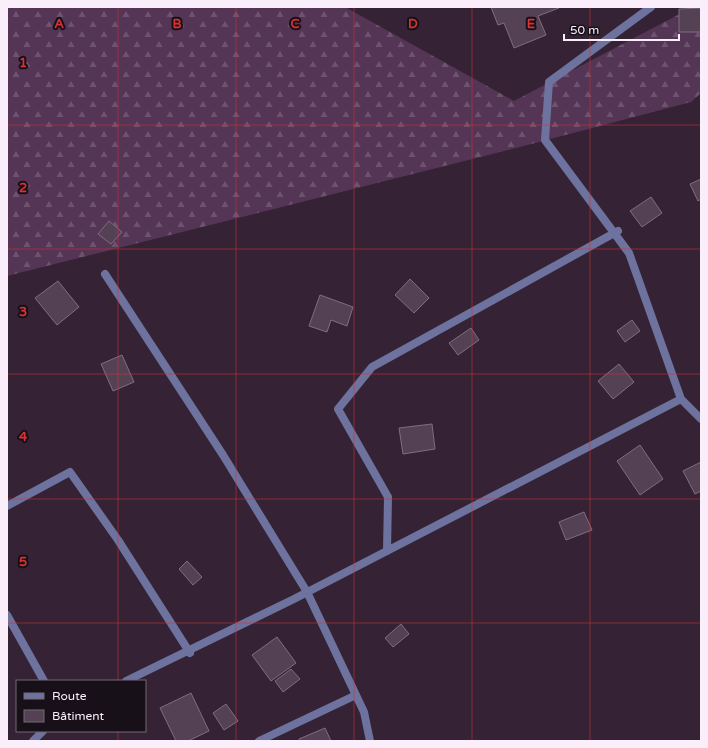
<svg xmlns="http://www.w3.org/2000/svg" width="708" height="748" viewBox="0 0 708 748" font-family="'Varela Round',sans-serif">
<style>
.forest{fill:url(#forest-firs)}
.building{fill:#554154;stroke:#816c81}
.lines{fill:none;stroke-linecap:round;stroke-linejoin:round}
.minor{stroke:#6d739e;stroke-width:8}
.grid{fill:none;stroke:#d83232;stroke-width:1;stroke-opacity:0.55}
.grid-label{font-size:13px;text-anchor:middle;font-weight:bold;fill:#d83232;stroke:#181018;stroke-width:4;stroke-linejoin:round;paint-order:stroke}
</style>
<defs>
<pattern id="forest-firs" width="22" height="20" patternUnits="userSpaceOnUse"><rect width="22" height="20" fill="#553555"/><path d="M5 1l3.5 6h-7zM16 11l3.5 6h-7z" fill="#6e536e"/></pattern>
</defs>
<rect width="100%" height="100%" fill="#352335"/>
<!-- forest -->
<path class="forest" d="M7 7H345L514 101 693 7H701V93L691 102 516 148 7 276Z"/>
<!-- building -->
<path class="building" d="M491 7H559V8L538 16 546 35 514 48 504 23 498 25Z
M701 8V32H679V9Z
M701 179V199L698 201 690 184Z
M651 197 662 213 642 227 630 211Z
M109 221 122 232 111 244 98 234Z
M410 279 429 298 414 313 395 295Z
M58 281 79 307 57 325 35 298Z
M320 295 353 307 347 326 331 320 327 332 309 326Z
M632 320 640 331 625 342 617 331Z
M471 328 479 340 458 355 449 343Z
M122 355 134 382 113 391 101 364Z
M619 364 634 382 613 399 598 381Z
M432 424 435 449 403 454 399 428Z
M640 445 663 479 640 495 617 461Z
M701 462V491L695 494 683 471Z
M584 512 592 530 566 540 559 522Z
M187 561 202 577 193 585 179 569Z
M401 624 409 634 393 647 385 638Z
M277 637 296 663 271 681 252 655Z
M291 669 300 679 283 692 275 681Z
M191 693 209 731 188 741H176L160 708Z
M226 704 238 721 224 730 213 713Z
M325 728 331 741H299V739Z"/>
<g class="lines">
<!-- minor -->
<path class="minor" d="M651 7 549 82 545 140 629 253 681 399 701 419
M105 274 223 455 307 592 364 712 370 741
M7 506 70 472 118 540 190 653
M387 551 388 497 338 409 372 367 618 231
M7 615 44 681
M126 681 294 599 681 399
M33 741 43 731
M259 741 356 695"/>
</g>
<!-- grid -->
<path class="grid" d="M118 7V681M236 7V741M354 7V741M472 7V741M590 7V741M7 125H701M7 249H701M7 374H701M7 499H701M7 623H701M118 731V741"/>
<g class="grid-label">
<text x="59" y="28">A</text>
<text x="177" y="28">B</text>
<text x="295" y="28">C</text>
<text x="413" y="28">D</text>
<text x="531" y="28">E</text>
<text x="23" y="67">1</text>
<text x="23" y="192">2</text>
<text x="23" y="316">3</text>
<text x="23" y="441">4</text>
<text x="23" y="566">5</text>
</g>
<!-- border -->
<rect width="708" height="748" fill="none" stroke="#faeefa" stroke-width="16"/>
<!-- legend -->
<rect x="16" y="680" width="130" height="52" fill="#181018" stroke="#726972"/>
<rect x="24" y="693" width="20" height="6" fill="#6d739e" stroke="#726972"/>
<text x="52" y="700" font-size="12" fill="#faeefa">Route</text>
<rect x="24" y="710" width="20" height="12" fill="#554154" stroke="#726972"/>
<text x="52" y="720" font-size="12" fill="#faeefa">Bâtiment</text>
<!-- scale -->
<path d="M564 34v6h115v-6" fill="none" stroke="#faeefa" stroke-width="2"/>
<text x="570" y="34" font-size="12" fill="#faeefa" stroke="#181018" stroke-width="3" paint-order="stroke">50 m</text>
</svg>
